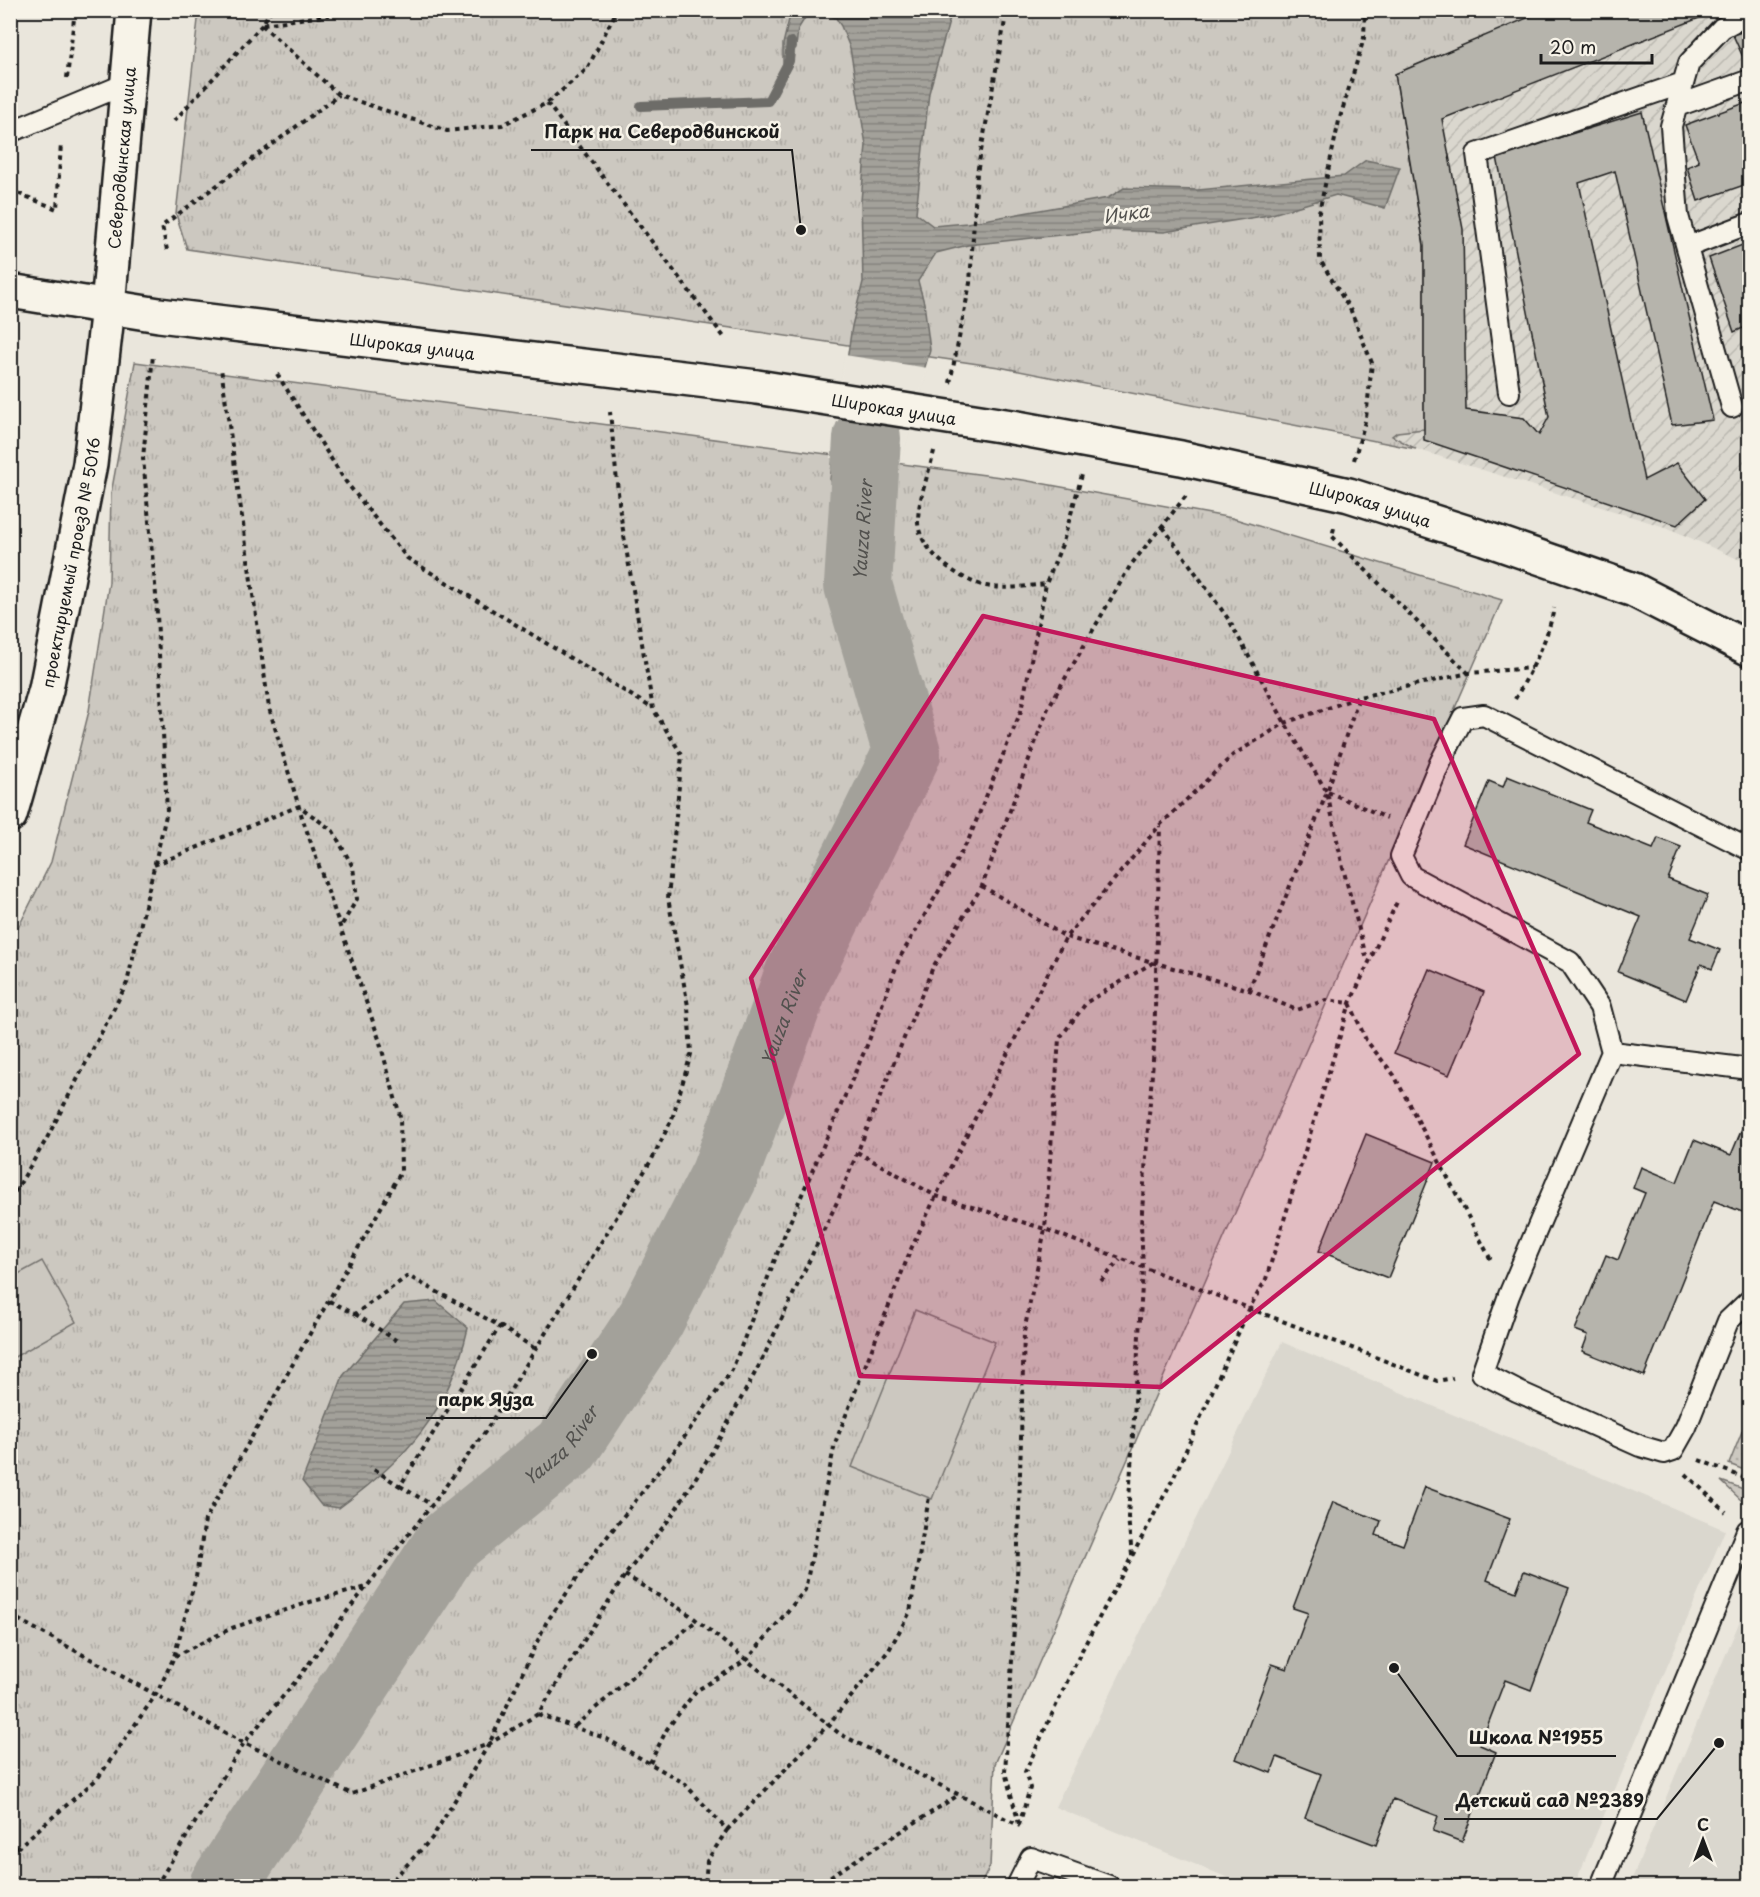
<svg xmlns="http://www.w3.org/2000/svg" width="1760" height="1897" viewBox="0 0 1760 1897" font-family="'Playpen Sans',sans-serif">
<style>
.built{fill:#dad7ce}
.industrial{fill:url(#industrial-furrows)}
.grass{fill:url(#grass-dots);stroke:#74726e;stroke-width:1.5}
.park{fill:url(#park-tufts);stroke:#74726e;stroke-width:1.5}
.garden{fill:#ccc8c0;stroke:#74726e;stroke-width:1.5}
.water{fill:url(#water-rules);stroke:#6d6c68;stroke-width:1.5}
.pier{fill:#eae6dc}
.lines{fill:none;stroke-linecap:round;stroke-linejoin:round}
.stream{stroke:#6d6c68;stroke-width:10}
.river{stroke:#a3a19a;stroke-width:68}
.building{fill:#b6b4ac;stroke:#1c1c1c;stroke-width:1.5}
.lane-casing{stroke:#1c1c1c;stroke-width:24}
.street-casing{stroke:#1c1c1c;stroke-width:38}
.secondary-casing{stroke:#1c1c1c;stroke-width:38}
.path{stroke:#1c1c1c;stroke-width:4;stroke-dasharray:4.5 4.5;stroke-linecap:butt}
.lane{stroke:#f7f3e8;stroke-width:20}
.street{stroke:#f7f3e8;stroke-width:33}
.secondary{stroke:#f7f3e8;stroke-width:33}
.marked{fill:#c2185b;fill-opacity:0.2;stroke:#c2185b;stroke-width:4.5;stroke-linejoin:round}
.labels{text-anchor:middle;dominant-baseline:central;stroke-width:5;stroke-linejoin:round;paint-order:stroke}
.street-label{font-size:16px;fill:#1c1c1c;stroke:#f7f3e8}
.water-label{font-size:18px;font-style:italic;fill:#52514e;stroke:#f7f3e8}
.leader{fill:none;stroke:#1c1c1c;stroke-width:2}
.callout-dot{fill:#1c1c1c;stroke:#f7f3e8;stroke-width:2}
.callout-label{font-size:18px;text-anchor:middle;font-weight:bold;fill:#1c1c1c;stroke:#f7f3e8;stroke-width:5;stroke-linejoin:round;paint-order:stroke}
</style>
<defs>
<pattern id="industrial-furrows" width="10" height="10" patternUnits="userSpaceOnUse" patternTransform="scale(1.5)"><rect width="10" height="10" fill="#dad7ce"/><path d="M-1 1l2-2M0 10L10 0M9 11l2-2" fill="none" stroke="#bab8b0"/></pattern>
<pattern id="grass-dots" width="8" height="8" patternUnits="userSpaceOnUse" patternTransform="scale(1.5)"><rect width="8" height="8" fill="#ccc8c0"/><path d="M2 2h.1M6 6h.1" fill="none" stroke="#afaba4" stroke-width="1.8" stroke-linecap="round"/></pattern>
<pattern id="park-tufts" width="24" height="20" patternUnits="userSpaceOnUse" patternTransform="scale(1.5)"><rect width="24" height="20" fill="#ccc8c0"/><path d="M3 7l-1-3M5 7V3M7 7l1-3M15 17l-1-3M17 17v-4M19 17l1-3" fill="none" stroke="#afaba4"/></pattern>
<pattern id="water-rules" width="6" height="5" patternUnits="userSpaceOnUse" patternTransform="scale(1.5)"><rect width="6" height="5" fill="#a3a19a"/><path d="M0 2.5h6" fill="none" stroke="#84827d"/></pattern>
</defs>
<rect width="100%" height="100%" fill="#eae6dc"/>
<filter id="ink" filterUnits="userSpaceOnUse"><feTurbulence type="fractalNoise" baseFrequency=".0167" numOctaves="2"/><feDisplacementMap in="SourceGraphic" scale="12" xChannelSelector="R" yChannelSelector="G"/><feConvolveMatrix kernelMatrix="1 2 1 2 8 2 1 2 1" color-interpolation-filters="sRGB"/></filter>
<g filter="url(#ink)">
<!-- built -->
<path class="built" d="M1282 1342 1725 1530 1574 1886H1248L1055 1807Z
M1749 1599V1886H1629Z"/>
<!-- industrial -->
<path class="industrial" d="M1546 11H1749V564L1668 528 1416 449 1392 436 1397 432 1424 429V245L1395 74Z"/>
<!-- grass -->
<path class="grass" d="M1749 1414V1472L1729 1464Z
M1721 1481 1749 1491V1505L1743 1502Z"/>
<!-- park -->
<path class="park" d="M199 11H1546L1395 74 1424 245V429L1397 432 1392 436 1416 449 999 367 187 249 176 214Z
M135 362 1023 480 1232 518 1502 600 995 1764 990 1866 980 1886H11L10 944 51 862 89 711 109 582 111 494Z"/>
<!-- garden -->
<path class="garden" d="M42 1261 76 1322 11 1359V1278Z
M915 1310 995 1342 932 1499 852 1467Z"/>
<!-- water -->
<path class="water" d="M791 11 878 12 883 17 888 11H952L929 93 916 213 933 226 967 223 1108 198 1124 188 1198 190 1344 176 1366 160 1400 167 1385 208 1336 195 1269 215 1164 232 1107 230 968 245 936 253 918 281 924 303 930 350 883 510 859 534 830 479 852 326 863 282 861 201 866 145 850 48 841 26 836 18 827 15 808 13 798 29 796 48 783 62V44Z
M436 1301 468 1328C449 1413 407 1458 339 1508L321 1505 302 1481 343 1376 404 1304Z"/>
<!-- pier -->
<path class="pier" d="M845 355 928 368 899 466 830 458Z"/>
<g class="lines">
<!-- stream -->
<path class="stream" d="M641 106 768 101 789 61 791 42"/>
<!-- river -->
<path class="river" id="s1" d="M223 1886 448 1543 566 1447 651 1319 724 1176 798 976 907 753 858 585 867 438"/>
</g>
<!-- building -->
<path class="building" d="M1546 10H1712V13L1442 119 1463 229 1466 410 1524 418 1539 435 1549 417 1497 157 1642 112 1713 420 1672 425 1615 171 1579 183 1644 480 1677 463 1705 499 1677 525 1424 440V245L1395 74Z
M1750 29V65L1747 66 1733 35Z
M1750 101V183L1698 201 1687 167 1699 162 1685 125Z
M1750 242V325L1734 332 1709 258Z
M1507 776 1591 810 1586 822 1653 849 1658 838 1681 847 1668 879 1708 895 1690 938 1720 950 1712 969 1701 964 1686 1000 1618 972 1641 917 1463 844 1489 781 1503 787Z
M1429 969 1484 992 1449 1075 1394 1053Z
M1744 1124 1750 1126V1215L1714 1201 1644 1376 1582 1351 1588 1335 1575 1330 1606 1255 1618 1260 1645 1193 1633 1188 1641 1167 1677 1182 1694 1140 1731 1155Z
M1366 1134 1435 1162 1388 1278 1319 1251Z
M1425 1487 1510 1519 1487 1580 1516 1592 1524 1571 1569 1588 1531 1690 1505 1680 1480 1745 1496 1752 1462 1842 1433 1831 1438 1816 1393 1799 1376 1845 1305 1818 1321 1774 1277 1757 1271 1773 1236 1759 1272 1664 1287 1669 1308 1613 1293 1608 1333 1502 1381 1521 1376 1535 1403 1545Z"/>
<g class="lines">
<defs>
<path id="lane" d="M1677 106 1750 80
M10 132 128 83
M1687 247 1750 223
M1509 393 1477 154 1683 83
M1732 407 1678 216 1671 126 1689 63 1722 28 1750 13
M1750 850 1484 715 1463 718 1439 765 1401 856 1411 876 1570 962 1600 1007 1612 1052 1509 1295 1482 1373 1517 1391 1640 1446 1664 1453 1673 1450 1686 1427 1728 1321 1750 1300
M1612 1052 1750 1069
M1017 1886 1031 1858 1109 1886
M1601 1886 1747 1531H1750"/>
<g id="street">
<path id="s2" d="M10 815 46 689 90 464 108 307 134 10"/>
</g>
<g id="secondary">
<path id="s3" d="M10 291 159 315 757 387 1012 427 1181 458 1349 495 1484 538 1634 590 1750 649"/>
</g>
</defs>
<!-- lane casing -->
<use href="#lane" class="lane-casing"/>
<!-- street casing -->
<use href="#street" class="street-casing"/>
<!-- secondary casing -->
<use href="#secondary" class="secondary-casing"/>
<!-- path -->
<path class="path" d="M263 24 367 10
M262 25 339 95 447 131 502 125 547 103 587 69 617 10
M67 78 75 10
M547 103 724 337
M174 121 262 25 271 10
M10 190 57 209 61 143
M167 250 162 226 339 95
M277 374 346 482 407 558 652 708
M950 383 970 283 977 173 1007 10
M934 451C929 473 919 497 918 519 916 549 960 581 986 586 1006 590 1027 586 1046 584
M1354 460 1366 418 1372 363 1351 311 1320 260 1319 212 1339 121 1364 38 1365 10
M1163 527 1229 620 1285 723 1327 792 1343 868 1367 960
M1334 528 1332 536 1468 673
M1515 699C1531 671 1548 640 1554 608
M1328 792 1387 818
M154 865 299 806 333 831 353 867 357 899 340 928
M982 886 1066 937 1249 990 1297 1010 1326 1000 1350 1003 1366 1040 1394 1075 1492 1262
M1249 990 1327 792 1359 697
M857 1152 936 1196 1045 1229 1437 1381 1453 1378
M10 1200 46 1140 127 983 167 811 156 595 143 458 153 355
M1101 1281 1120 1260
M329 1301 355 1314 408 1276 500 1326 400 1486 370 1467
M355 1314 399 1342
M500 1326 534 1348
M1699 1460 1750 1480
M1686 1474 1726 1512
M400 1486 432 1505
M1132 1555 1128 1517 1143 1269 1141 1225 1154 1046 1160 826
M625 1575 690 1615 840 1734 1020 1826
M10 1615 244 1743 352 1794 489 1744 538 1714 625 1575 671 1517 712 1452 762 1360 838 1200 933 967 982 886 1048 708 1130 566 1186 496
M175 1656 232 1628 310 1602 367 1587
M538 1714 607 1739 684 1783 727 1830 707 1861 705 1886
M575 1726 697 1620
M650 1763 667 1729 696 1691 748 1659 805 1590 835 1443 911 1249 936 1196 1066 937 1160 825 1233 755 1285 723 1359 697 1469 673 1532 668
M1019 1824 1005 1772 1017 1580 1024 1332 1045 1229 1059 1039 1087 1002 1154 962
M1019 1825 1030 1788 1025 1772 1081 1652 1174 1477 1250 1307 1266 1279 1350 1003 1397 902
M727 1830 828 1725 889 1650 910 1612 929 1497
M10 1854 98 1778 157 1693 174 1657 196 1577 205 1520 401 1172 400 1116 379 1039 302 817 269 708 221 368
M156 1886 244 1743 300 1676 348 1610 432 1505 485 1432 652 1159 672 1119 691 1054 688 1006 668 898 682 755 653 709 620 512 610 412
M387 1886 432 1838 489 1744 546 1623 596 1551 673 1453 732 1370 786 1231 868 1043 899 959 968 841 1021 711 1046 584 1063 542 1082 475
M815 1886 957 1796"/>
<!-- lane -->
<use href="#lane" class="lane"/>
<!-- street -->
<use href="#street" class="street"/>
<!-- secondary -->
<use href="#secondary" class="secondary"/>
</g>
</g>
<!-- marked area -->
<path class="marked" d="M983 616 1434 719 1579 1054 1161 1387 860 1376 751 978Z"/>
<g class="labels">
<!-- street labels -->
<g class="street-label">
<text stroke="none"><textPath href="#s2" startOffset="668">Северодвинская улица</textPath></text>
<text stroke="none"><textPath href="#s3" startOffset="406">Широкая улица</textPath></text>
<text stroke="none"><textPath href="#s3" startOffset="892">Широкая улица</textPath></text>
<text stroke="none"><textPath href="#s3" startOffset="1378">Широкая улица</textPath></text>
<text stroke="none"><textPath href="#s2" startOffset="260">проектируемый проезд № 5016</textPath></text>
</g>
<!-- water labels -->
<g class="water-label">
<text transform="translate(1126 213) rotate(-8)">Ичка</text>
<text stroke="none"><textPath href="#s1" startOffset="1568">Yauza River</textPath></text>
<text stroke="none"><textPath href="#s1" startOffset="1046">Yauza River</textPath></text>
<text stroke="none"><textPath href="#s1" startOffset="560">Yauza River</textPath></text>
</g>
</g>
<!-- callouts -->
<path class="leader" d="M801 230L792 150H531M592 1354L546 1418H426M1394 1668L1457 1756H1616M1719 1743L1657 1819H1444"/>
<g class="callout-dot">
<circle cx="801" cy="230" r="6"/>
<circle cx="592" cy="1354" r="6"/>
<circle cx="1394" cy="1668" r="6"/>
<circle cx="1719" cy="1743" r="6"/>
</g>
<g class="callout-label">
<text x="662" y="138">Парк на Северодвинской</text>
<text x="486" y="1406">парк Яуза</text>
<text x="1536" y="1744">Школа №1955</text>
<text x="1550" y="1807">Детский сад №2389</text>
</g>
<!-- margin -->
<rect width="1760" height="1897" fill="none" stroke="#f7f3e8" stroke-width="36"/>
<rect x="18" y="18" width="1724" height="1861" fill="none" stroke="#1c1c1c" stroke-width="2" filter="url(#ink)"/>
<!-- north arrow -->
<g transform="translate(1703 1840)" stroke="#f7f3e8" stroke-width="4.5" paint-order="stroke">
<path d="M0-4.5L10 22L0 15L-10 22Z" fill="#1c1c1c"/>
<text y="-9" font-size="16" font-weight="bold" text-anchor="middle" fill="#1c1c1c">С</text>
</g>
<!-- scale -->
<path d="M1541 54v9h111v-9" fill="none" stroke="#1c1c1c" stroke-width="3"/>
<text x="1550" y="54" font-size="18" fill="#1c1c1c" stroke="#f7f3e8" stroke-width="4.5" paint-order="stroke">20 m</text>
</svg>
